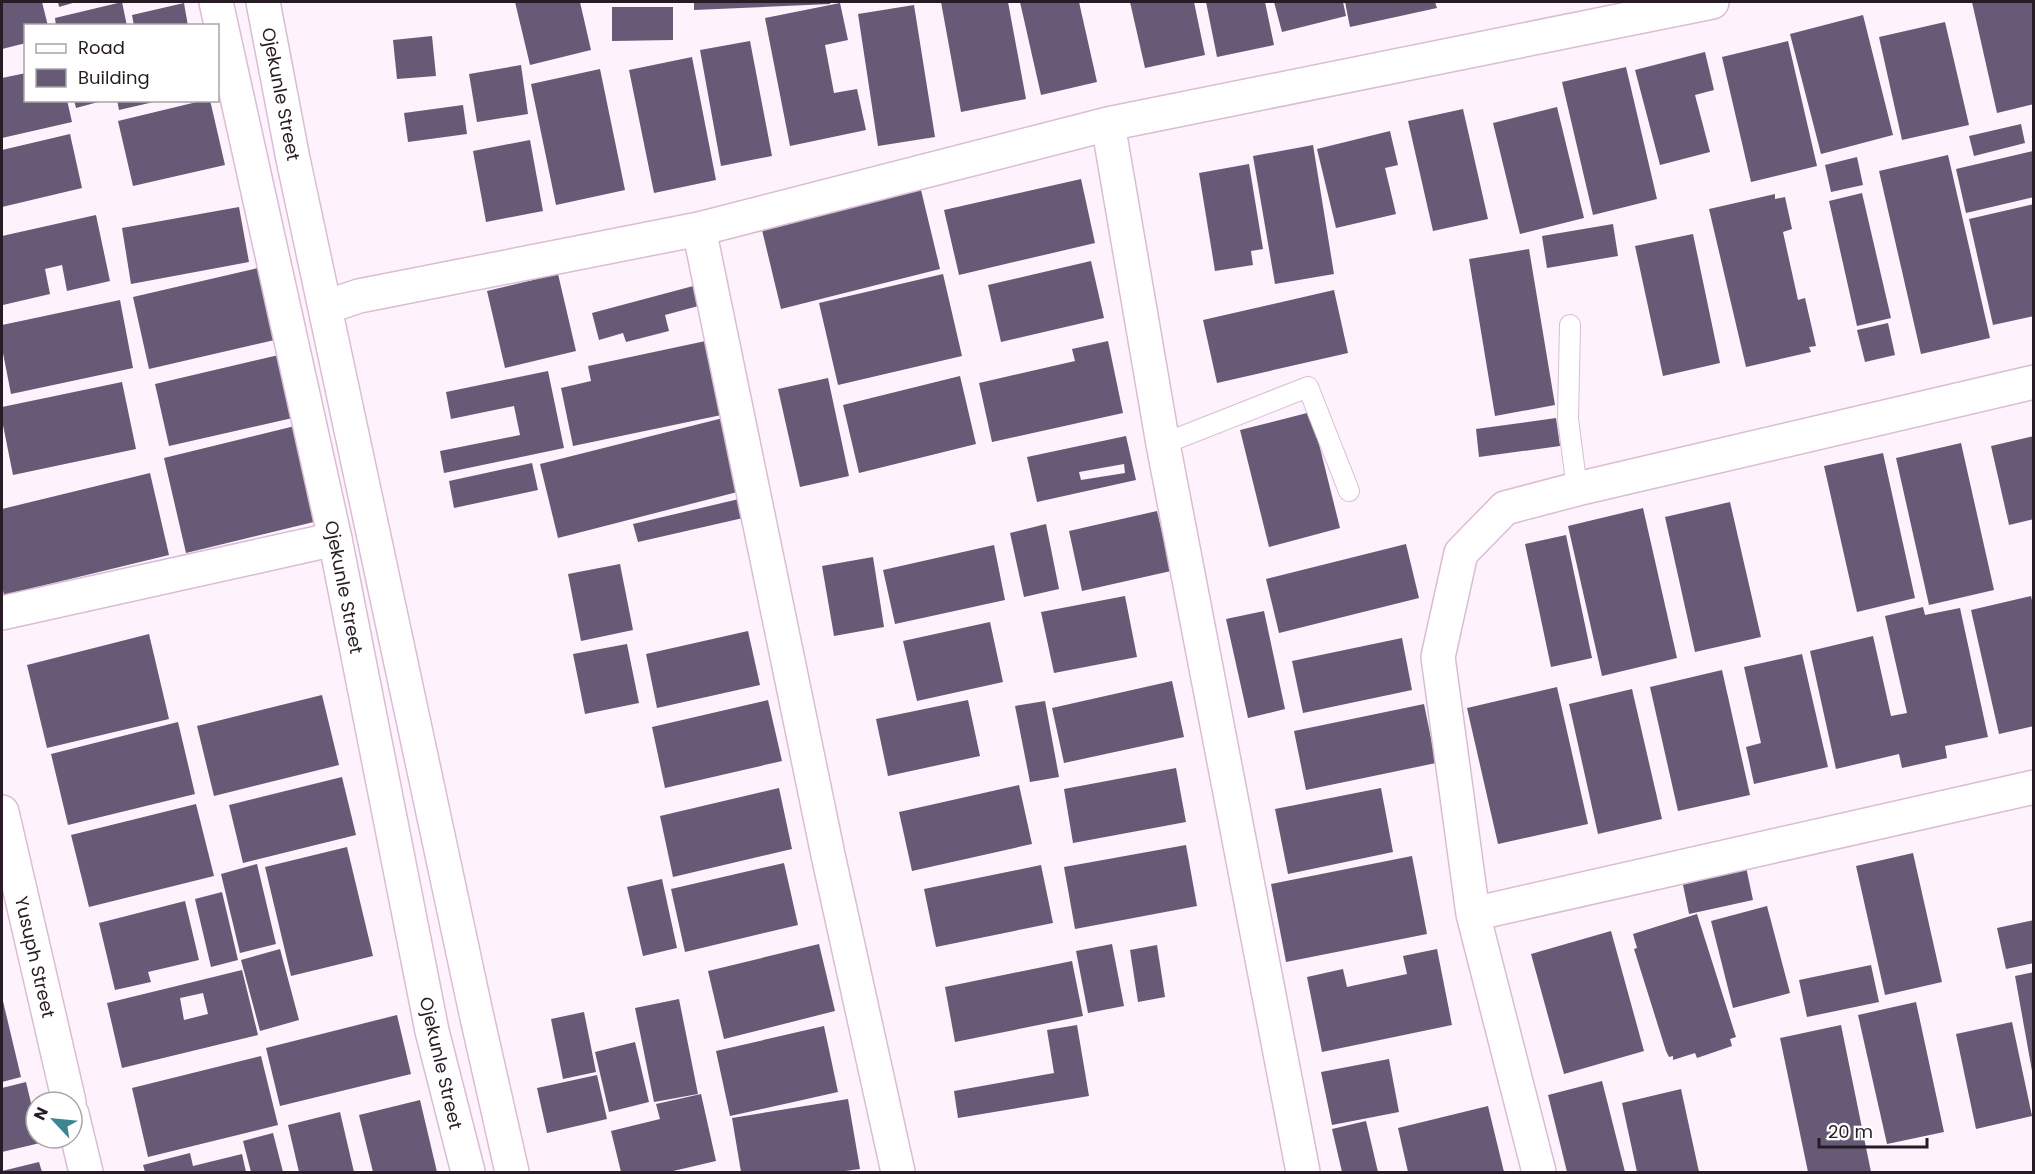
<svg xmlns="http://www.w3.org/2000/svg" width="2035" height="1174" viewBox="0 0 2035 1174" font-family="Poppins,sans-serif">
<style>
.building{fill:#675a76;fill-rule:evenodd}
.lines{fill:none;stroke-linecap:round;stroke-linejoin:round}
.lane-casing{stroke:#dabdd5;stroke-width:22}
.street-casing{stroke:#dabdd5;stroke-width:36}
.secondary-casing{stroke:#dabdd5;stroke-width:36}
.lane{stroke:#fff;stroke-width:20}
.street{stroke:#fff;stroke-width:33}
.secondary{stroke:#fff;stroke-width:33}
.labels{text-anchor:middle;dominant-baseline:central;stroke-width:6;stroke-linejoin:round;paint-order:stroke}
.street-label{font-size:18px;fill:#271c25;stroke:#fff}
</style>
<rect width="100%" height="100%" fill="#fef2fc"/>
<!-- building -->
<path class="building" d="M2 2H42L48 26H26V43L2 49Z
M58 2H76L59 7Z
M122 2 127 26H56L55 18Z
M515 2H580L591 50 530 65Z
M694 2H830V4L694 10Z
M941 2H1008L1026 99 961 112Z
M1020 2H1079L1097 82 1041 95Z
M1130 2H1194L1205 55 1145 68Z
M1206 2H1265L1274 45 1217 57Z
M1274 2H1343L1346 16 1282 32Z
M1345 2H1435L1437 8 1350 27Z
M1972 2H2034V104L1997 113Z
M184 3 188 26H134L132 15Z
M840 3 848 40 825 45 834 93 857 89 866 130 790 146 765 18Z
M914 5 935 137 878 146 858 14Z
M612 7H673V40L612 41Z
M1863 15 1893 135 1821 154 1790 34Z
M1945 22 1969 125 1902 140 1879 37Z
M432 36 436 76 397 79 393 40Z
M750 41 772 156 721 166 700 50Z
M1788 41 1817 166 1751 182 1722 57Z
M1705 52 1714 90 1695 95 1710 152 1660 165 1635 70Z
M692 57 716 180 654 193 629 70Z
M521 65 528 114 477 122 469 74Z
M1626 67 1657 199 1593 215 1562 82Z
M600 69 625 190 556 205 531 84Z
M26 73V100H67L72 122 2 138V78Z
M74 100H102V101L76 108Z
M117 100H158V101L119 110Z
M205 100H210L225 165 133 186 118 121Z
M463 105 467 134 408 142 404 113Z
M1557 107 1584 218 1520 234 1493 123Z
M1463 109 1488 219 1433 231 1408 121Z
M2021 124 2025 143 1974 156 1969 136Z
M1390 131 1398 165 1385 168 1396 214 1336 228 1317 149Z
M70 134 82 188 2 207V150Z
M530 140 543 211 486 222 473 151Z
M1313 145 1334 274 1275 284 1253 156Z
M2033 151 2034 197 1966 213 1956 169Z
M1948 155 1990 338 1921 354 1879 171Z
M1857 157 1863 185 1831 192 1825 165Z
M1249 164 1263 249 1251 251 1253 265 1215 271 1199 173Z
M1081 179 1095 243 959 275 944 210Z
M921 190 940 269 781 309 762 230Z
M1862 193 1891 318 1857 326 1829 201Z
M1775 194V199L1785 197 1792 229 1783 232 1798 300 1805 298 1816 346 1809 347 1811 352 1746 367 1709 209Z
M2034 204V316L1993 325 1969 219Z
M239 207 249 262 131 284 122 228Z
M96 215 110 281 67 291 62 265 45 269 50 294 3 305 2 236Z
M1613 224 1618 256 1547 268 1542 236Z
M1693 234 1720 363 1663 376 1635 246Z
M1529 249 1555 405 1495 416 1469 259Z
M1091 261 1104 318 1001 342 988 285Z
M262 267 279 339 149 369 133 297Z
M558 274 576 351 505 368 487 291Z
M943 274 962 356 838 385 819 303Z
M697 285 702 305 665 315 669 331 626 342 623 333 599 340 592 313Z
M1334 290 1348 353 1217 383 1203 320Z
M120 300 133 368 11 394 2 348V325Z
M1888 323 1895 355 1865 362 1857 330Z
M715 339 731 413 573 446 561 388 591 381 588 366Z
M1108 341 1123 413 992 442 979 383 1075 361 1072 349Z
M283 354 297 417 169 446 155 384Z
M548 371 564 448 444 473 440 451 520 435 514 406 451 419 446 392Z
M960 376 976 444 859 473 843 405Z
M828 378 849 476 800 487 778 389Z
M122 382 136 449 13 475 2 420V407Z
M1311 412 1340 528 1269 547 1240 430Z
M731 416 749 489 558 538 540 464Z
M1556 418 1560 446 1479 457 1476 429Z
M299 425 322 520 186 553 164 458Z
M1126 436 1136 480 1037 502 1027 457ZM1124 464 1125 473 1081 480 1079 472Z
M2034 436V519L2009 525 1991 446Z
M1961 443 1994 590 1929 605 1896 458Z
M1883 453 1915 598 1857 612 1824 466Z
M532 463 538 490 454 508 449 481Z
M150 473 169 555 4 595 2 586V509Z
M739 499 743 518 638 542 633 524Z
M1730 502 1761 637 1695 652 1665 517Z
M1643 508 1677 658 1602 676 1568 526Z
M1157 511 1171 571 1082 591 1069 531Z
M1046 524 1059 589 1024 597 1010 533Z
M1566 535 1592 658 1551 667 1525 544Z
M1406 544 1419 598 1279 633 1266 579Z
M994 545 1005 600 895 624 883 570Z
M873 557 884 627 834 636 822 566Z
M620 564 633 630 581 641 568 574Z
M1125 596 1137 657 1054 673 1041 612Z
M2031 596 2034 609V726L1999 734 1971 610Z
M1923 607 1925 615 1960 608 1988 737 1945 746 1947 758 1902 768 1899 754 1836 769 1810 651 1873 636 1891 716 1907 713 1885 616Z
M1264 611 1285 709 1248 718 1226 619Z
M990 622 1003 682 917 701 903 641Z
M748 631 760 685 657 708 646 654Z
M149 634 169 719 47 748 27 665Z
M1402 638 1412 690 1303 713 1292 661Z
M627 644 639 703 585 714 573 654Z
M1802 654 1828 767 1754 784 1746 747 1761 743 1744 667Z
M1722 670 1750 795 1678 811 1650 687Z
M1172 681 1184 737 1064 763 1052 708Z
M1557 687 1588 824 1498 844 1467 708Z
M1632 689 1662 819 1598 834 1569 704Z
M322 695 339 765 214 796 197 726Z
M768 700 782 761 665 788 652 727Z
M968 700 980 756 888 776 876 719Z
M1045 701 1059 777 1030 782 1015 706Z
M1424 704 1436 763 1306 790 1294 731Z
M178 722 195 794 68 825 51 754Z
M1176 768 1186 822 1073 843 1064 789Z
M342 777 356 835 243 863 229 805Z
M1019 785 1032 844 912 871 899 812Z
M779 788 792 849 673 877 660 816Z
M1381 788 1393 852 1288 874 1275 809Z
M196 804 214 876 89 907 71 835Z
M1186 845 1197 906 1075 929 1064 867Z
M347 847 373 956 291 976 265 867Z
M1913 853 1942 982 1885 995 1856 866Z
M1412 856 1427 934 1286 962 1271 884Z
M784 863 798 925 685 952 671 889Z
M257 864 276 944 240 953 221 874Z
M1041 865 1053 923 936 947 924 889Z
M1746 867 1753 900 1689 914 1682 880Z
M662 879 677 948 643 956 627 887Z
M222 892 238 960 211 967 195 899Z
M185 901 199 960 148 972 151 982 115 990 99 923Z
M1767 906 1790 993 1733 1008 1711 921Z
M1697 914 1736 1037 1730 1039 1732 1046 1697 1058 1695 1053 1673 1060V1056L1669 1057 1666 1051 1634 949 1637 948 1633 934Z
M2034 920V963L2006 969 1997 928Z
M1611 931 1644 1051 1564 1074 1531 954Z
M819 944 835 1011 724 1039 708 971Z
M1112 944 1124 1006 1088 1013 1076 951Z
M1157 945 1165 997 1138 1002 1130 950Z
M280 949 299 1020 260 1031 241 960Z
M1437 949 1452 1025 1322 1052 1307 977 1343 969 1347 987 1407 974 1403 956Z
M1072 961 1083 1016 955 1042 945 987Z
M1871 965 1879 1002 1807 1017 1799 980Z
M242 970 258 1035 122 1068 107 1003ZM203 993 208 1014 184 1020 180 998Z
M2034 972V1071H2032L2015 976Z
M2 997 21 1077 2 1082Z
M679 999 698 1094 654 1102 635 1008Z
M1916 1002 1944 1132 1887 1144 1858 1015Z
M584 1012 596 1072 563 1079 551 1019Z
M397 1015 411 1074 280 1106 266 1048Z
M2012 1022 2032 1116 1976 1129 1956 1034Z
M1077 1025 1089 1096 958 1118 954 1091 1054 1073 1047 1030Z
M1841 1025 1871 1172H1808L1780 1038Z
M824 1026 838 1092 730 1116 716 1051Z
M635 1042 649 1102 609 1112 595 1052Z
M261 1056 278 1125 148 1157 132 1088Z
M1389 1059 1399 1112 1332 1125 1321 1072Z
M597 1075 607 1119 547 1133 537 1088Z
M1602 1081 1625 1172H1567L1548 1095Z
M26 1082 36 1124V1138H39L40 1143 2 1152V1088Z
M1681 1089 1699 1172H1637L1622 1103Z
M701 1094 716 1161 669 1172H621L611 1131 660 1119 656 1104Z
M848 1099 860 1169 838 1172H741L732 1118Z
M420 1100 437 1172H373L359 1115Z
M1488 1106 1504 1172H1408L1398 1128Z
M340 1112 354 1172H299L288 1125Z
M1366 1121 1378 1172H1342L1332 1129Z
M273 1133 283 1172H251L243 1141Z
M190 1153 193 1166 242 1154 246 1172H145L143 1165Z
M39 1162 42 1172H2V1171Z"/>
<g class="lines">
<defs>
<path id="lane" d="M1570 325 1568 419 1577 489
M1163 444 1308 387 1349 491"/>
<path id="street" d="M1108 124 1163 444 1303 1172
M699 229 828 855 898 1172
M326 307 359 296 699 229 1108 124 1712 2
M2 613 335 539
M2 812 69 1102
M1473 914 2034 787
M72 1114 86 1172
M1539 1172 1473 914 1438 657 1461 553 1505 508 1577 489 2034 382"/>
<path id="secondary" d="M216 2 335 539 432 1031 468 1172
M263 2 293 159 476 1013 512 1172"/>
</defs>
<!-- lane casing -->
<use href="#lane" class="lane-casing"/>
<!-- street casing -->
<use href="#street" class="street-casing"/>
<!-- secondary casing -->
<use href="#secondary" class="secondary-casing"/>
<!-- lane -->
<use href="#lane" class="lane"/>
<!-- street -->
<use href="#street" class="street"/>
<!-- secondary -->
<use href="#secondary" class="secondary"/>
</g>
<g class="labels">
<!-- street labels -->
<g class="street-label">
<text transform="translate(281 94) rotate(79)">Ojekunle Street</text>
<text transform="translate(344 587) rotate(79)">Ojekunle Street</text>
<text transform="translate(35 957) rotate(77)">Yusuph Street</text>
<text transform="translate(441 1063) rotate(77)">Ojekunle Street</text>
</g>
</g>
<!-- border -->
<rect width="2035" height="1174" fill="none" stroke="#271c25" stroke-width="6"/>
<!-- legend -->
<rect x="24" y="24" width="195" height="78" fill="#ffffff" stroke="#a9a4a8" stroke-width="1.5"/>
<rect x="36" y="44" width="30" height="9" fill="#ffffff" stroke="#a9a4a8" stroke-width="1.5"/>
<text x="78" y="54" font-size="18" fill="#271c25">Road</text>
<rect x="36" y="69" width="30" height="18" fill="#675a76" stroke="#a9a4a8" stroke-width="1.5"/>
<text x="78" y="84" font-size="18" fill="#271c25">Building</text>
<!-- north arrow -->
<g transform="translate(54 1120) rotate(296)"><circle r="28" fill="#ffffff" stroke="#a9a4a8" stroke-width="1.5"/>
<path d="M0-4.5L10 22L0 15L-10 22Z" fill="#3f8590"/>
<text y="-9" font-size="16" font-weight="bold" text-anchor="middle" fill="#271c25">N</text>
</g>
<!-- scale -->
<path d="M1819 1138v9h108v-9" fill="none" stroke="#271c25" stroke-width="3"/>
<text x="1828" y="1138" font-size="18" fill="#271c25" stroke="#ffffff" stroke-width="4.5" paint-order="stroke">20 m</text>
</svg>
